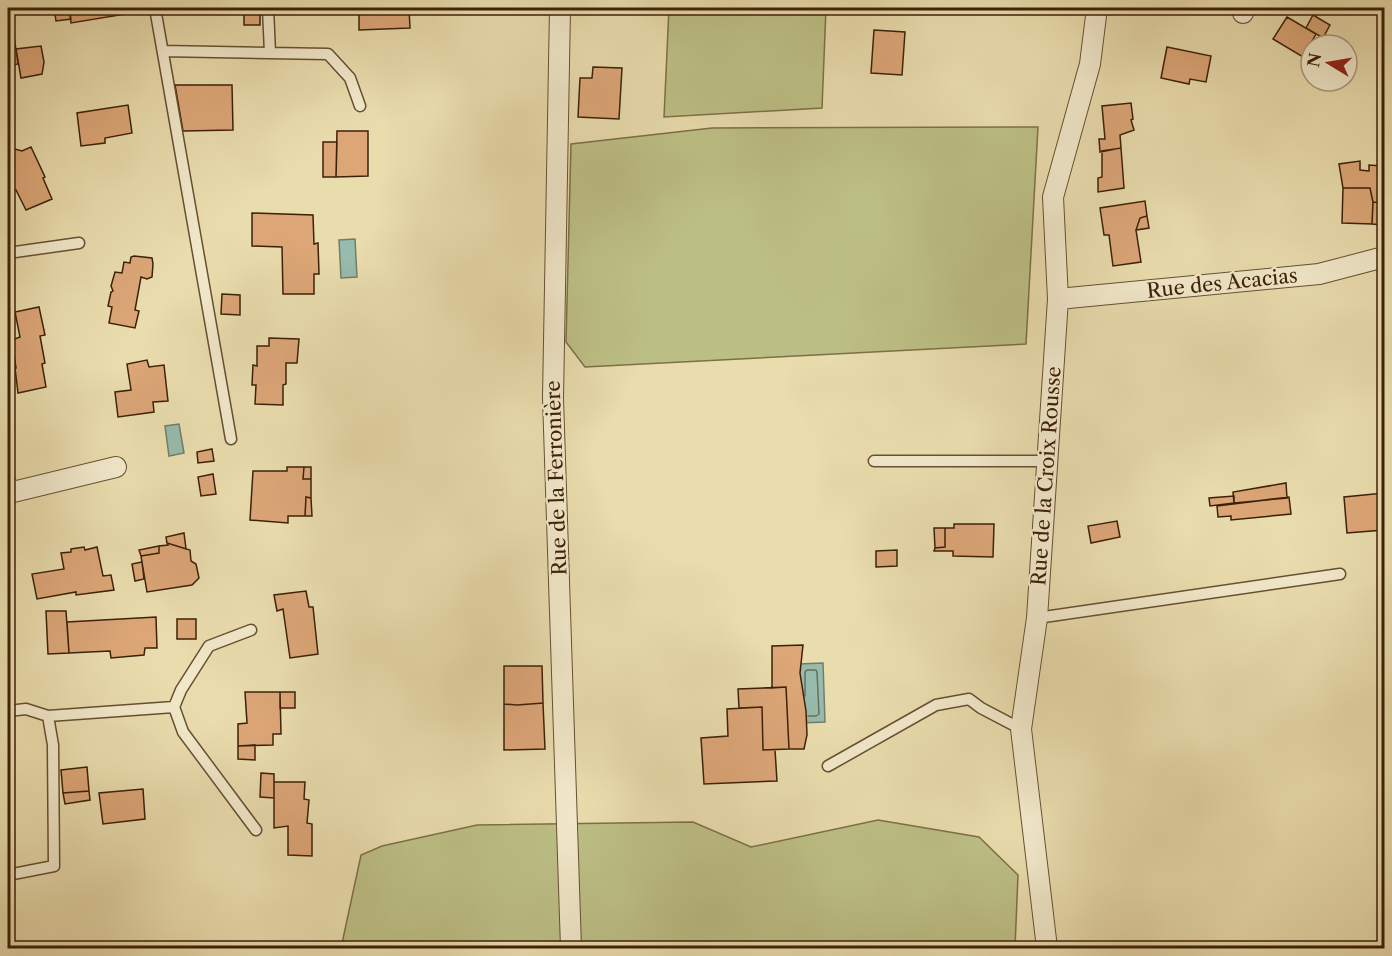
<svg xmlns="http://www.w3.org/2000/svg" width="1392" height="956" viewBox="0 0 1392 956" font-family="'Libre Caslon Text',serif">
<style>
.green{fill:#bcbf85;stroke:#7c7046;stroke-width:1.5}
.water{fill:#97bbad;stroke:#737d6b;stroke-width:1.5}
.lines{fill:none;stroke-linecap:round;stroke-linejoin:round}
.shore{stroke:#6a6e5a;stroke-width:1.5}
.building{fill:#dca677;stroke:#3c2108;stroke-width:1.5}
.lane-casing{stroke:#675031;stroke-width:13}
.street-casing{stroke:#675031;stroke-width:22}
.lane{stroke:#f1e8ca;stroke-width:10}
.street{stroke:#f1e8ca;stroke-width:20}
.labels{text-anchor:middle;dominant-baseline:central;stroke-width:4.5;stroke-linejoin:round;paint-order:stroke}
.street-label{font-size:20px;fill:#3c2108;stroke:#f1e8ca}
</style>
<rect width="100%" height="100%" fill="#e9dcad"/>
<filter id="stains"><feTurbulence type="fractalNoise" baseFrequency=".00333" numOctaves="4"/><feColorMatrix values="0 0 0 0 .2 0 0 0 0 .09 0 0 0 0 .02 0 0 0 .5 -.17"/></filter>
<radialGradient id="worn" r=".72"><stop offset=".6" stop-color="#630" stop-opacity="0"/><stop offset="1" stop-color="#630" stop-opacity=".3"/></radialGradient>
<!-- green -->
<path class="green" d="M669 8H826L822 108 664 117Z
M1038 127 1026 344 585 367 566 342 571 144 712 128Z
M878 820 979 837 1018 875 1015 948H341L361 855 382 846 477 825 693 822 751 847Z"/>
<!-- water -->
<path class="water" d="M355 239 357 277 341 278 339 240Z
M179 424 184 453 169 456 165 426Z
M823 663 825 722 800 723 798 664Z"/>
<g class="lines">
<!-- shore -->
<path class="shore" d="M805 696V672L807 670H816L817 672 819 714 816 716H808"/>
</g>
<!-- building -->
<path class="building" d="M54 8H69L71 19 56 21Z
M69 8H125L126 14 71 23Z
M244 8H260V25H244Z
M359 8H409L410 28 359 30Z
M1313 15 1330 25 1323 38 1306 28Z
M1287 17 1316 34 1303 57 1273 39Z
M8 22 10 37 14 36 18 64 8 66Z
M874 30 905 32 902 75 871 73Z
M41 46 44 62 42 74 21 78 16 49Z
M1167 47 1211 56 1206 82 1190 79 1189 84 1161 78Z
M593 67 622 68 619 119 578 117 580 78H592Z
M175 85H232L233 130 183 131Z
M1131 103 1133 119 1131 120 1134 130 1120 135 1121 148 1100 152 1099 139H1105L1102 106Z
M128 105 132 133 105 138V143L81 146 77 113Z
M337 131H368V176L336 177Z
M323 142H337L336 177H323Z
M31 147 45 177 43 178 52 199 26 210 16 190 11 192 8 185V153L15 149 22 151Z
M1121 148 1124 188 1098 192V178L1102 177V151Z
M1360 161V170L1369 171V165L1382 166V171H1384V203L1373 202 1370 188H1343L1339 164Z
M1343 188H1370L1373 202 1372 224 1342 223Z
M1145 201 1147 216 1140 218 1136 230 1141 262 1113 266 1109 235H1104L1100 208Z
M1373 202 1384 203V225L1372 224Z
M252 213 313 215 314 244 318 243 319 274H314V294H283L282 247 252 246Z
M1147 216 1149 228 1136 230 1140 218Z
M134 256 152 258 153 264 152 277 147 279 141 277 135 310 139 311 135 328 109 323 112 307 108 306 111 292 113 291 111 286 115 272 122 273 124 262 130 263 131 257Z
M222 294 240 295V315L221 314Z
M39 307 45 335 40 336 45 363 42 364 46 387 18 393 15 368H16L12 340 20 337 15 312Z
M269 338 299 339 297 363H286V384L283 385V405L255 404 256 385H252L253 365 257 366V346H269Z
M147 360 149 367 164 365 168 401 153 402 154 412 118 417 115 392 131 390 127 364Z
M212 449 214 461 198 463 197 452Z
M287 467H304L303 479H311V498L306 497 305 516H288V523L250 520 253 471H287Z
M304 467H311V479H303Z
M213 474 216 494 201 496 198 477Z
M1286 483 1287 498 1234 503 1233 492Z
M1384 493V530L1347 533 1344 497Z
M1234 496V503L1210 506 1209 498Z
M306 497 311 498 312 516H305Z
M1289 497 1291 514 1231 520V516L1218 517 1217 506Z
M1117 521 1120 537 1091 543 1088 526Z
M954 524H994L993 557 953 556V551H934L935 548 945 547V528H954Z
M934 528H945V547L935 548Z
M184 533 186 549 167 543 166 537Z
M167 543 190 550 191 561 196 564 199 578 192 585 147 592 141 556 159 553V546L168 545Z
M159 546V553L141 556 139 550Z
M84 547 85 550 97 547 103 576 111 575 114 590 76 595V592L37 599 32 574 64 569 61 553 71 552V549Z
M897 550V566L876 567V551Z
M142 562 144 579 135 581 132 564Z
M306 591 309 607H313L318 654 290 658 283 609 277 611 274 595Z
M46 611H66L69 653 48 654Z
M156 617 157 648H145L144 655 111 658 110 651 69 653 67 622Z
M177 619H196V639H177Z
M803 645 800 673 806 711 807 735 804 749H789L786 687 772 688V646Z
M504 666H542L543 703 517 705 504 704Z
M786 687 789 749 763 750 762 707 739 708 738 689Z
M245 692H280L281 734H273V745L238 746V724L247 723Z
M280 692H295V708H280Z
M543 703 545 749 504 750V704L517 705Z
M762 707 763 750H775L777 781 704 784 701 738 728 736 727 709Z
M255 745V760L238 759V746Z
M87 767 89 791 63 793 61 770Z
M261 773 274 774V798L260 797Z
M274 782H305L304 799 309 800 307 823 312 824V856L288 855V826L274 828Z
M143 789 145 819 103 824 99 793Z
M89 791 90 800 65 804 63 793Z"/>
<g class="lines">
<defs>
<path id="lane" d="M155 8 231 439
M268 8 270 53
M163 51 328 54 350 78 360 106
M8 253 79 243
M874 461H1048
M1037 618 1340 574
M251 630 209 646 181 690 174 707 183 732 256 830
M8 711 26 709 48 716 174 707
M828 766 936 705 969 699 981 708 1021 729
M8 875 54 866 53 745 48 716"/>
<path id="street" d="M560 8 553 398 571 948
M1243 13V8
M1058 299 1319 274 1384 257
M8 487 9 493 116 467
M1047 948 1021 729 1037 618 1058 299 1053 197 1090 64 1097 8"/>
</defs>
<!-- lane casing -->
<use href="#lane" class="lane-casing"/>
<!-- street casing -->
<use href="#street" class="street-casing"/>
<!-- lane -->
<use href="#lane" class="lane"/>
<!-- street -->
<use href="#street" class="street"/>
</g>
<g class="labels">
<!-- street labels -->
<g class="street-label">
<text transform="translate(1222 283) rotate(-6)">Rue des Acacias</text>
<text transform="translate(1046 476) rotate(-86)">Rue de la Croix Rousse</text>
<text transform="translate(556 478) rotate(-92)">Rue de la Ferronière</text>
</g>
</g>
<!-- margin -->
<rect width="1392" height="956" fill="none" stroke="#e9dcad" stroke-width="30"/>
<rect x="9" y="9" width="1374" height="938" fill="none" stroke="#3c2108" stroke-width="3"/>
<rect x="15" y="15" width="1362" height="926" fill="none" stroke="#3c2108" stroke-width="1.5"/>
<!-- north arrow -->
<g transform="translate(1329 63) rotate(281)"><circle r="28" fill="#f1e8ca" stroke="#a9987c" stroke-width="1.5"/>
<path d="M0-4.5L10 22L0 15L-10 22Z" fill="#8f2418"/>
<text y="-9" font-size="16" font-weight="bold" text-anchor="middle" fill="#3c2108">N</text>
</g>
<rect width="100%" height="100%" filter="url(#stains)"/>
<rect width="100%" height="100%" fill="url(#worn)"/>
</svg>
